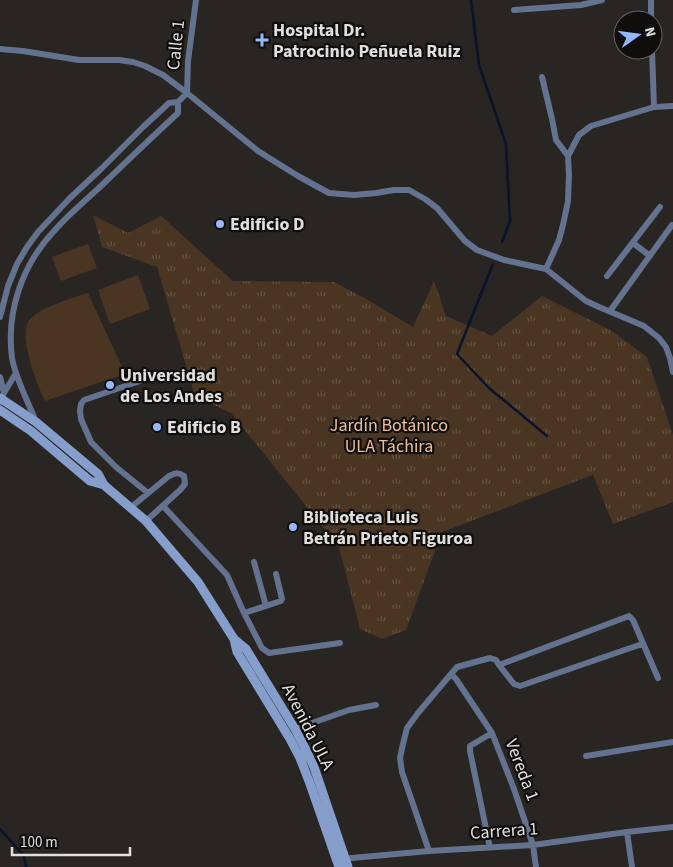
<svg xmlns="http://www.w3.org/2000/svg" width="673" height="867" viewBox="0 0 673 867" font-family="'Source Sans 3',sans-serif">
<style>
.green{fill:#493521}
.park{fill:url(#park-tufts)}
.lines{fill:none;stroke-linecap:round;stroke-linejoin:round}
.stream{stroke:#09132a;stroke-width:2.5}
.street{stroke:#63728f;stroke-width:6}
.secondary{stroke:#869ecc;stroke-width:9}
.poi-dot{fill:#94b7fd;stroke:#0f0e0d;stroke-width:2}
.labels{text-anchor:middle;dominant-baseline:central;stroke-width:4.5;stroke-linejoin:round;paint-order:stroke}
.poi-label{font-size:18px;font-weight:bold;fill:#e1dfdd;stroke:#0f0e0d;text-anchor:start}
.street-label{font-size:18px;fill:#e1dfdd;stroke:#0f0e0d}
.park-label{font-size:18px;fill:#edbf92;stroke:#0f0e0d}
</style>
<defs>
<pattern id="park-tufts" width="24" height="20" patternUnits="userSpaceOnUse" patternTransform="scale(1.25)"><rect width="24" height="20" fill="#493521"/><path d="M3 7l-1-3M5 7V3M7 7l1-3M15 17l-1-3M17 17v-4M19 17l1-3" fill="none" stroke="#635241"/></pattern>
</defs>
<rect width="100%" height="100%" fill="#282522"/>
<!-- green -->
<path class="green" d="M88 244 97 268 61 281 52 257Z
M138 275 150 309 110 324 98 290Z
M88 293 122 367 119 376 45 401C37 385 19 339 28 322 36 308 73 298 88 293Z"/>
<!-- park -->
<path class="park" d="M93 215 128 233 161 216 233 281 334 282 368 300 413 327 434 281 446 316 492 336 542 296 612 331 647 357 673 435V502L613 524 593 475 442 532 406 630 382 639 360 629 339 547 231 413 195 396 157 267 102 247Z"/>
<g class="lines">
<!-- stream -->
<path class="stream" d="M471 0 479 65 506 144 510 221 502 242
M493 264 457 354 489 388 547 436
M0 829 24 856 26 867"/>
<!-- street -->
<path class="street" d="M651 0V20
M514 10 581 5 602 0
M0 49 23 51 79 60H119L133 62 145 66 163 75 187 93 258 151 298 176 329 193 354 195 376 193 394 190H409L425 199 437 208 465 241 477 250 504 260 546 269 586 301 599 307 644 326 659 338 666 347 670 358 673 372
M652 50 654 107
M542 77 552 119 556 140 568 156
M187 93 188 61 196 0
M633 243 650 256
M546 269 559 240 563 225 568 201 569 175 568 156 579 135 591 126 654 107 673 106
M607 276 660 207
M610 311 672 225
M0 317 8 286 17 264 27 247 38 232 70 198 101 169 143 127 169 103 178 102 187 93
M0 377 4 393
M0 403 4 393 16 373
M36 422C28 401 16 380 12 358 6 312 22 265 54 231 68 215 85 201 101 186 126 162 152 137 178 113V102
M148 493 116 467 91 442 81 419 80 411 81 404 84 400 149 378
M163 506 227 575 244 613 262 648 269 653 340 643
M130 508 169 476C175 473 178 472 184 476L185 484 180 490 146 521
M254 562 266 606
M244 613 281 601 282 599 276 574
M499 665 514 684 520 686 642 644
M451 674 457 667 490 658 496 660 499 665 629 616 633 620 658 678
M295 729 349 710 376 705
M586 756 673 742
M627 832 632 867
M490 848 470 751V746L492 733
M429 851 402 772 400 758 403 744 407 728 418 713 451 674 456 679 492 733 514 789 533 845 536 867
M341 859 429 851 533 845 627 832 673 827"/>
<!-- secondary -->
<path class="secondary" d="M0 398 36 422 98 474 104 485 146 521 198 582 234 639 237 652 290 739 300 758 309 781 339 867
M0 410 31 431 90 481 104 485
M234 639 246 649 295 729 305 748 314 767 348 867"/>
</g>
<!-- markers -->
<g class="poi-dot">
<path d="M259.5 32.5h5v5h5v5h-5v5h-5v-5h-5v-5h5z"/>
<circle cx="220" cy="224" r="5"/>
<circle cx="110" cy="385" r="5"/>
<circle cx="157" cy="427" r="5"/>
<circle cx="293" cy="527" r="5"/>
</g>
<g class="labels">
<!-- poi labels -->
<g class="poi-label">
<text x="273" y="30">Hospital Dr.<tspan x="273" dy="21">Patrocinio Peñuela Ruiz</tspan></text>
<text x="230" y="224">Edificio D</text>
<text x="120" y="375">Universidad<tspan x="120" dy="21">de Los Andes</tspan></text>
<text x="167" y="427">Edificio B</text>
<text x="303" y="517">Biblioteca Luis<tspan x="303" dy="21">Betrán Prieto Figuroa</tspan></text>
</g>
<!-- street labels -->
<g class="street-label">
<text transform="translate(176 45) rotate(-84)">Calle 1</text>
<text transform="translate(308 727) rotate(63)">Avenida ULA</text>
<text transform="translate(522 770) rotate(69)">Vereda 1</text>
<text transform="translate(504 831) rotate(-4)">Carrera 1</text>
</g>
<!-- park labels -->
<g class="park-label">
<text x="389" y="425">Jardín Botánico<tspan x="389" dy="21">ULA Táchira</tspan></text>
</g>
</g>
<!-- north arrow -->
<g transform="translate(638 35) rotate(76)"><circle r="24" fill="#0f0e0d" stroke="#636260"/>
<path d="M0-4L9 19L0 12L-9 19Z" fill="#94b7fd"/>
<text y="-8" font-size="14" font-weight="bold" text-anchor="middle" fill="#e1dfdd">N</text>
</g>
<!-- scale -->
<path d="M12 847v8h118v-8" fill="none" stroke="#e1dfdd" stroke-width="2.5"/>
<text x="20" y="847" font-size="15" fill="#e1dfdd" stroke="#0f0e0d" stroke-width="4" paint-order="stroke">100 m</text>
</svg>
